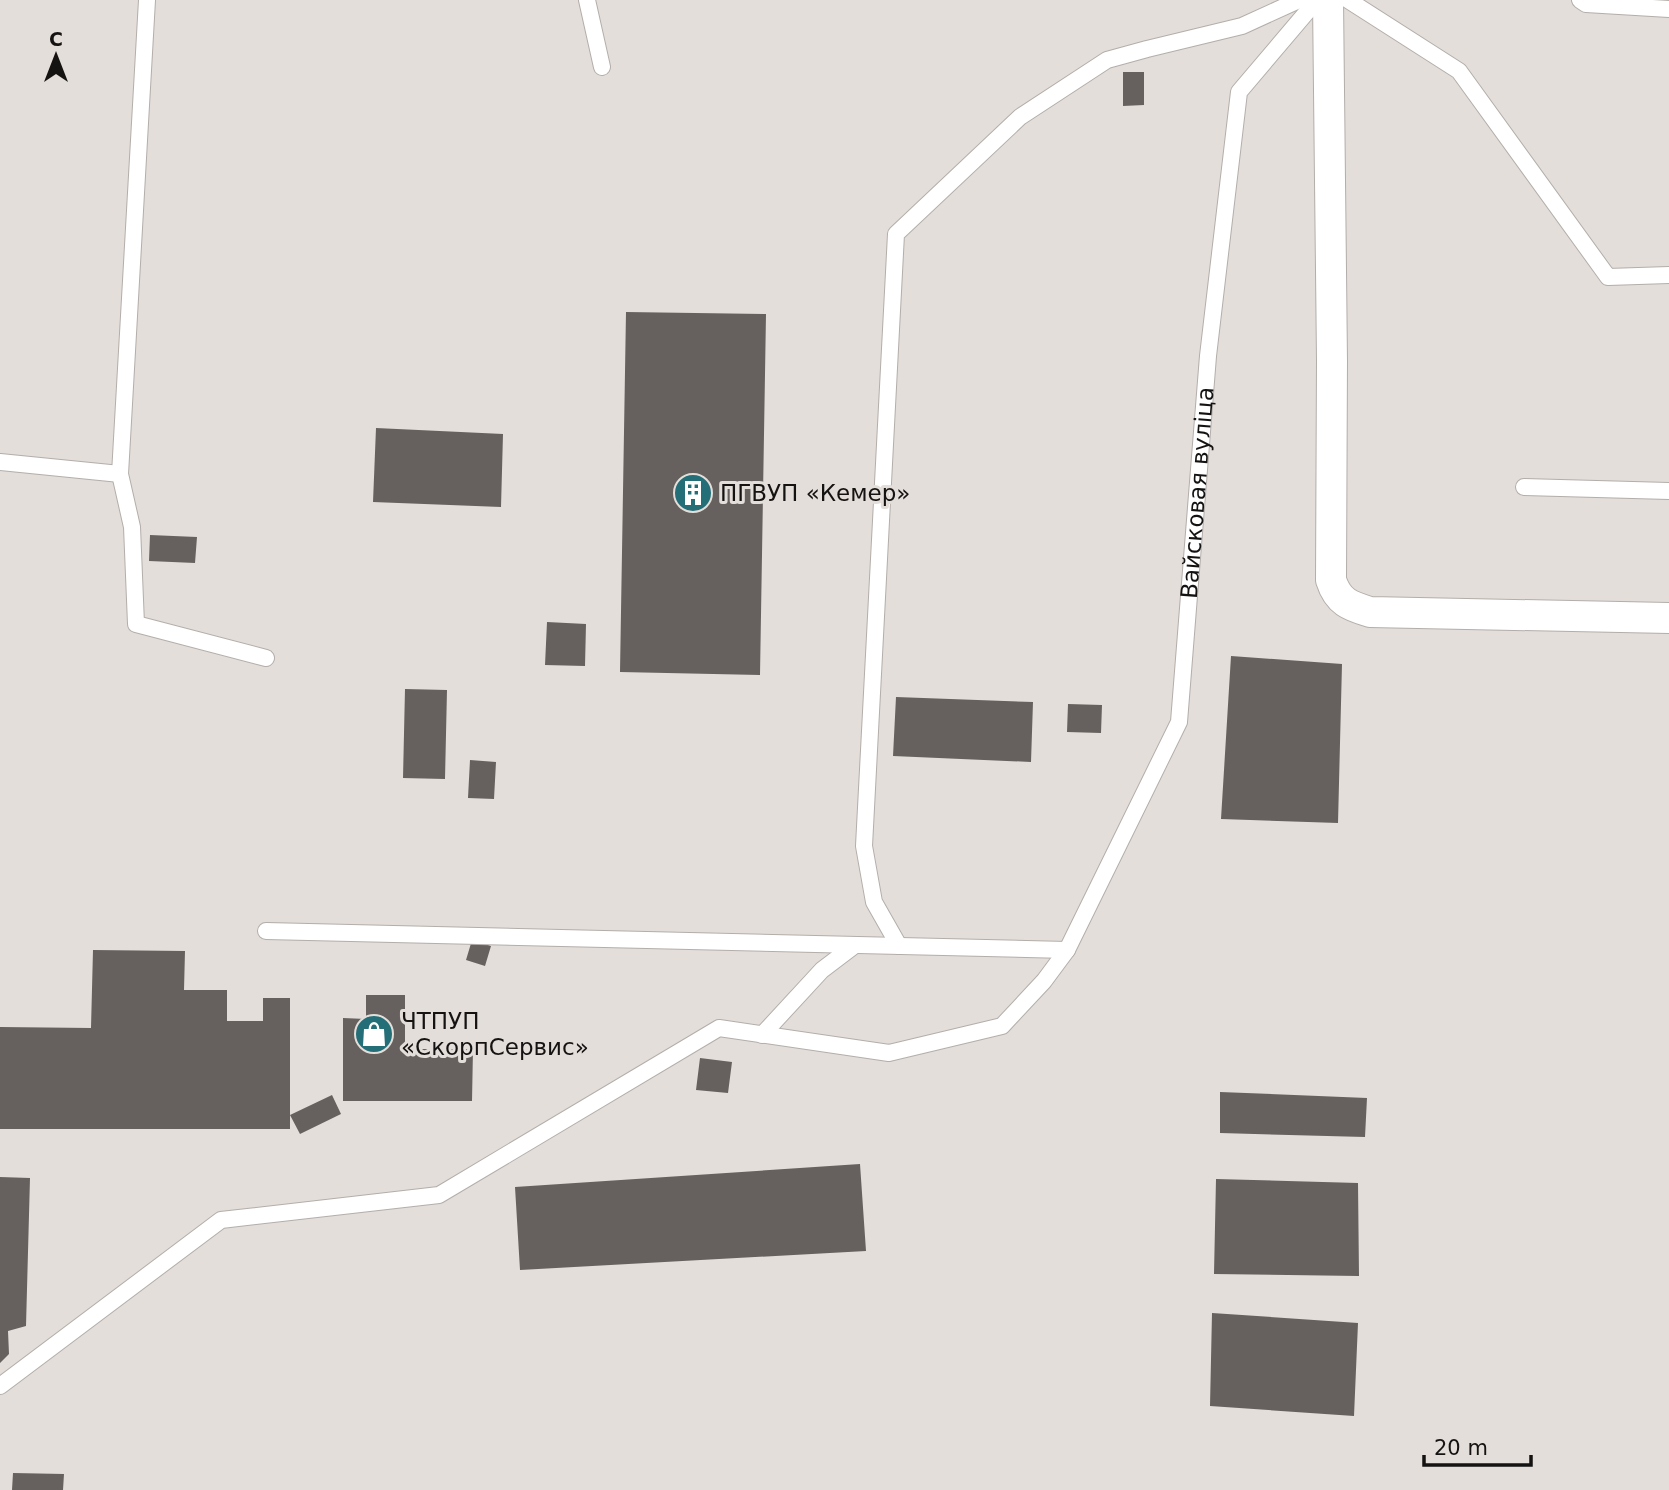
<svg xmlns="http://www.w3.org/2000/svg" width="1669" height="1490" viewBox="0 0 1669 1490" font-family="'DejaVu Sans',sans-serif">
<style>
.building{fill:#66615e}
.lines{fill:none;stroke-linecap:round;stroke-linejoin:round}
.lane-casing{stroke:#b3aeaa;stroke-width:18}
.street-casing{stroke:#b3aeaa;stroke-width:32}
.lane{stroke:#fff;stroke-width:16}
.street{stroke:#fff;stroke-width:30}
.labels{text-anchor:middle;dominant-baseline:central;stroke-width:6;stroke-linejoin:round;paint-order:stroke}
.street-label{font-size:23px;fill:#151312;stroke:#e3deda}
.poi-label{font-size:23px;fill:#151312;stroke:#e3deda;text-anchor:start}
</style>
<rect width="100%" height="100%" fill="#e3deda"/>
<!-- building -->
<path class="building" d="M1123 72H1144V105L1123 106Z
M626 312 766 314 760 675 620 672Z
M376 428 503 434 501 507 373 502Z
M150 535 197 537 195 563 149 561Z
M547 622 586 624 585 666 545 665Z
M1231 656 1342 664 1338 823 1221 819Z
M405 689 447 690 445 779 403 778Z
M896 697 1033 702 1031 762 893 756Z
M1068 704 1102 705 1101 733 1067 732Z
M470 760 496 762 494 799 468 798Z
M472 940 491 946 485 966 466 960Z
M93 950 185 951 184 990H227V1021H263V998H290V1129H0V1027L91 1028Z
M366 995H405V1049H473L472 1101H343V1018L366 1019Z
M700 1058 732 1062 728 1093 696 1090Z
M1220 1092 1367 1098 1365 1137 1220 1133Z
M332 1095 341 1114 300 1134 290 1115Z
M860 1164 866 1251 520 1270 515 1187Z
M0 1177 30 1178 26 1326 8 1331 9 1354 0 1363Z
M1216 1179 1358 1183 1359 1276 1214 1274Z
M1212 1313 1358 1323 1354 1416 1210 1406Z
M13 1473 64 1474 63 1490H12Z"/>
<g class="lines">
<defs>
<g id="lane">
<path d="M147 0 120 474 132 527 136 624 266 658"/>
<path d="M587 0 602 67"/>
<path d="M1348 0 1459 71 1608 277 1669 275"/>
<path d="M1580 0 1586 4 1669 9"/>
<path d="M0 462 120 474"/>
<path d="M1524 487 1669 491"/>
<path d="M266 931 1067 950"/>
<path d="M899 946 874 902 864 846 896 234 1020 117 1107 60 1147 49 1242 26 1299 0"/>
<path d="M762 1035 822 970 855 945"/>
<path id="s1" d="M0 1386 221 1220 439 1195 719 1028 889 1053 1002 1026 1044 981 1067 950 1179 722 1208 356 1239 92 1317 0"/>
</g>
<path id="street" d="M1328 0 1332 361 1331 580C1338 602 1350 606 1370 612L1669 618"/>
</defs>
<!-- lane casing -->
<use href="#lane" class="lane-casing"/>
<!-- street casing -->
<use href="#street" class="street-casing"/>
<!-- lane -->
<use href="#lane" class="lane"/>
<!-- street -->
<use href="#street" class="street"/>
</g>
<!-- icons -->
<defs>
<symbol id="building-disc" viewBox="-11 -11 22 22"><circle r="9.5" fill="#246e77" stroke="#e3deda"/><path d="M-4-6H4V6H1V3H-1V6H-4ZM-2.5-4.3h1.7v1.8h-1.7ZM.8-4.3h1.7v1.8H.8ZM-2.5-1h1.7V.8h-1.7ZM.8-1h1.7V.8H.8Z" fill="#fff"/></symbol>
<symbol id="shop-disc" viewBox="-11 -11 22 22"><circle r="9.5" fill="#246e77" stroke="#e3deda"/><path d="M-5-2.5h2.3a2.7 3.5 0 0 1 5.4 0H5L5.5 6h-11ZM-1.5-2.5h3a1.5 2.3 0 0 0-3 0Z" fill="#fff"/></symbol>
</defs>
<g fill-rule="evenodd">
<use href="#building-disc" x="671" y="471" width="44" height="44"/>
<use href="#shop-disc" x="352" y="1012" width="44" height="44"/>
</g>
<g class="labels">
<!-- street labels -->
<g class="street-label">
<text stroke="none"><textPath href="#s1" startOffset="1694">Вайсковая вуліца</textPath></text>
</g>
<!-- poi labels -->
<g class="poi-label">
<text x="720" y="493">ПГВУП «Кемер»</text>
<text x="401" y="1021">ЧТПУП<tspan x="401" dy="26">«СкорпСервис»</tspan></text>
</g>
</g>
<!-- north arrow -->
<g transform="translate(56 56)" stroke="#e3deda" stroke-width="5" paint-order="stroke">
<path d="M0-5L12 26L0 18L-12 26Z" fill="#151312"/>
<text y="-10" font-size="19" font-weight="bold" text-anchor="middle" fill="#151312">С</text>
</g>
<!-- scale -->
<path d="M1424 1455v10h107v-10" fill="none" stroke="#151312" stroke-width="3.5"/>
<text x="1434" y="1455" font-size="21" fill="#151312" stroke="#e3deda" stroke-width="5" paint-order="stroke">20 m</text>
</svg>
